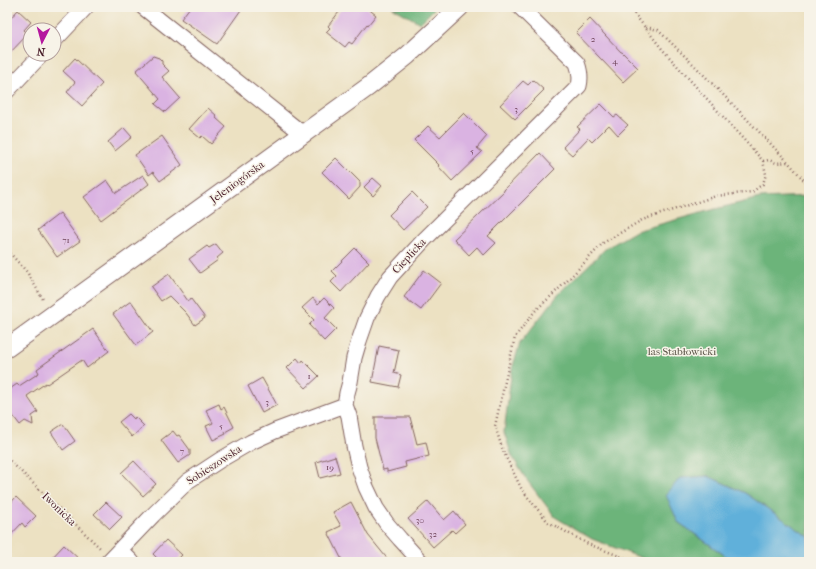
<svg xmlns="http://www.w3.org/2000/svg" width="816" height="569" viewBox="0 0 816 569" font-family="'IM FELL French Canon',serif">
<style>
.forest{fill:#6cb47a;stroke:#5b6a52}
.water{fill:#60b0da;stroke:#556882}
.building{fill:#dab3e2}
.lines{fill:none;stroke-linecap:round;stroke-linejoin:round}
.minor-casing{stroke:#836360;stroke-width:17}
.tertiary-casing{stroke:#836360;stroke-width:20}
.path{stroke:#836360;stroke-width:2.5;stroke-dasharray:1 3;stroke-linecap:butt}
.minor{stroke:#fff;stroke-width:15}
.tertiary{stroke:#fff;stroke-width:18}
.labels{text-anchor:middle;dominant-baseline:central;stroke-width:3;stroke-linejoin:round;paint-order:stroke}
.number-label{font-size:9px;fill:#6e4459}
.street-label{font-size:11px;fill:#4a1f2b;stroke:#f7f3e8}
.park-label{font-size:11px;fill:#5c5549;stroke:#f7f3e8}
</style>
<rect width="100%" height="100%" fill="#f7f3e8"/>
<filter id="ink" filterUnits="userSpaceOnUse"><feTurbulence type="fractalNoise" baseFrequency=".025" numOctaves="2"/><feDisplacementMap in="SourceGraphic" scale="8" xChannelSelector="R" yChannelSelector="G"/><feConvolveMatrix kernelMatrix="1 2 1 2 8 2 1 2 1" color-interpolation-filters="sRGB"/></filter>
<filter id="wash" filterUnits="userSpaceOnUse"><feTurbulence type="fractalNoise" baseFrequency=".012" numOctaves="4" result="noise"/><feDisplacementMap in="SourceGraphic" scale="16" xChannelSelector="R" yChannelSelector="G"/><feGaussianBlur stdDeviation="0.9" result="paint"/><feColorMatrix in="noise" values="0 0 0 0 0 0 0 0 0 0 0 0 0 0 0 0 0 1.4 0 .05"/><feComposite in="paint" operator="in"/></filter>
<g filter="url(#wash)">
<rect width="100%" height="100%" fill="#ece1c2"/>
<!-- forest -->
<path class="forest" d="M392 7H436L420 23Z
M809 196V537L745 493 708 476 680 478 678 522 734 562H652L592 539 555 517 526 479 512 456 504 432 512 369 520 343 558 295 605 249 636 231 711 210 760 198Z"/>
<!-- water -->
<path class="water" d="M708 476 745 493 809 537V562H734L678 522 666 495 680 478Z"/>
<g id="blocks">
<!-- building -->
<path class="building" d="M190 7H243L217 44 181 19Z
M343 7H366L376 15 368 25 367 24 352 44 349 42 345 47 326 32 330 28 328 26Z
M18 10 31 22 24 30 28 34 7 56V22Z
M590 19 621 52H622L638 68 623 82 576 33Z
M153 56 159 58 162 61V64L169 71 162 77 180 98 165 112 155 104 160 99 136 71Z
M75 58 102 84 82 106 67 92 75 82 63 71Z
M533 80 544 90 515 119 500 105 523 81 528 85Z
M601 104 614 117 617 115 628 125 618 135 609 125 592 142 588 138 572 155 563 147 580 129 577 127Z
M208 108 217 116 216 118 226 127 211 144 202 136 200 138 189 129Z
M464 113 487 136 477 148 482 152 452 181 438 166 439 165 414 140 428 126 440 137Z
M124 128 132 137 115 151 108 142Z
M162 136 182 165 160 181 153 172 149 175 135 155Z
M540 153 555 169 488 236 496 243 484 255 477 247 469 255 454 239 504 191V190Z
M336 158 360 182V187L349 199 322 172Z
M143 175 149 184 101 220 84 197 107 180 116 193Z
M373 178 382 186 373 196 364 187Z
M412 192 427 207 403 230 389 215Z
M60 213 80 241 57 257 38 230Z
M216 244 223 253 217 258 218 260 200 273 189 259 207 246 209 248Z
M355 248 369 262 341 292 331 282 337 276 332 271Z
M424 270 441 283 421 310 404 297Z
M169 274 188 301 191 299 205 318 195 325 186 313 169 296 161 301 151 287Z
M313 298 318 304 324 298 334 308 325 318 336 329 324 341 309 325 314 320 302 308Z
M131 301 153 332 136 345 113 314Z
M93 329 109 351 87 368 82 360 47 384 46 383 27 396 38 412 32 416 33 425 25 421 20 425 7 408V391L17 384 19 386 39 373 37 369Z
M379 346 399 350 394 373 401 375 398 387 372 382Z
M297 358 301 363 303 360 319 376 306 388 287 368Z
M262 378 277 405 262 413 248 386Z
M219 404 221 409 224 407 234 427 225 432 226 434 213 440 206 426 213 423 206 410Z
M129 414 134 419 135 417 144 426 132 437 119 422Z
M375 417H410L417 444 426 442 429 456 405 462 406 467 387 472V469L383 470 375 438Z
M63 424 75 441 63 450 51 432Z
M173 431 177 436 179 435 190 450V455L178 463 161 440Z
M335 456 340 473 320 478 316 462Z
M134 461 156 484 143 496 121 473Z
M16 497 36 516 25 527 22 523 7 539V507Z
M428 501 444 520 454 511 465 524 455 533 452 530 433 547 408 519Z
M106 502 122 517 110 529 94 514Z
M351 502 368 535 390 562H343L328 532 341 526 333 512Z
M166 540 182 555 175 562H161L153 554Z
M64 545 82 562H48Z"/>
</g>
</g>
<g filter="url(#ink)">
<use href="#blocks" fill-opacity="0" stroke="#836360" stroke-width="1"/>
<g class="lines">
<defs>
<path id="minor" d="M143 7 303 134
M54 41 86 7
M7 91 42 54
M120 550 132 562
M108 562 153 515 188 481 220 460 251 442 275 431 345 405
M421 562 400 539 387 524 376 508 366 487 359 467 354 446 349 416 345 405 347 393 350 382 354 358 359 341 367 318 378 296 390 277 424 240 579 86C581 78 580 71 577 63L520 7"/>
<path id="tertiary" d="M7 348 368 87 407 56 460 7"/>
</defs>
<!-- minor casing -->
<use href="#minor" class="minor-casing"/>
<!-- tertiary casing -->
<use href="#tertiary" class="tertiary-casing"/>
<!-- path -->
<path class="path" d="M629 7 662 49 763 161 766 174 763 184 752 192 716 196 642 220 603 243 567 281 535 311 515 337 495 426 503 451 522 490 548 522 588 544 635 562
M646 27 658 30 697 68 742 114 788 162 809 186
M763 161 769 160 776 163 788 162
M7 250 27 272 44 301
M7 458 100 548"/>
<!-- minor -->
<use href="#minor" class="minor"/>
<!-- tertiary -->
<use href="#tertiary" class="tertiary"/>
</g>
</g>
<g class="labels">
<!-- number labels -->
<g class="number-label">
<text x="593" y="39">2</text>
<text x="615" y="61">4</text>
<text x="516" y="109">3</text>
<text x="472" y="151">5</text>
<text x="66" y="240">71</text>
<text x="309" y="376">1</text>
<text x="267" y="402">3</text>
<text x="221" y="426">5</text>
<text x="182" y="451">7</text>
<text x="330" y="467">19</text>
<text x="420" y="520">30</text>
<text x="433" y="534">32</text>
</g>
<!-- street labels -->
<g class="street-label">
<text transform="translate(237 182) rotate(-36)">Jeleniogórska</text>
<text transform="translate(409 256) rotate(-47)">Cieplicka</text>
<text transform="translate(214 465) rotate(-33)">Sobieszowska</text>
<text transform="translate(59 509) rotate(44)">Iwonicka</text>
</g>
<!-- park labels -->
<g class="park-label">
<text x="682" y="351">las Stabłowicki</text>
</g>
</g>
<!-- margin -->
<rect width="816" height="569" fill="none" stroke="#f7f3e8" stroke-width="24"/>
<!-- north arrow -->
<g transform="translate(42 42) rotate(186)"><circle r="19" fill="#f7f3e8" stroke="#b29e9c"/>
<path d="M0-3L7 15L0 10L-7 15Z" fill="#b5179e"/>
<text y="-6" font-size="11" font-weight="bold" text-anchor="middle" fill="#4a1f2b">N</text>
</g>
</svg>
